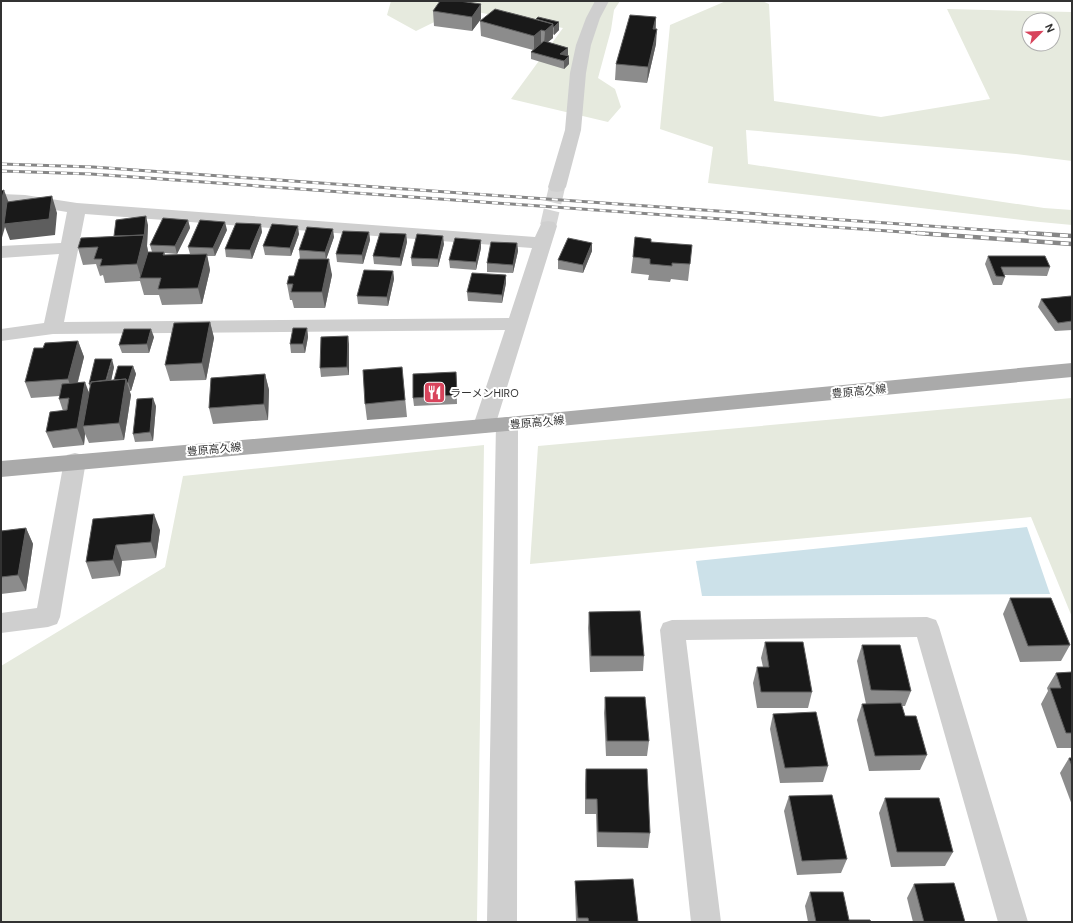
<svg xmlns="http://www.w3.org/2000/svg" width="1073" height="923" viewBox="0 0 1073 923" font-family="'DM Sans','Noto Sans JP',sans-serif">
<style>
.green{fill:#e6eade;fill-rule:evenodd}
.water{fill:#cce1e9}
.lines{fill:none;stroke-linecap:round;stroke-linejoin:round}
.minor-tunnel{stroke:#d6d6d6;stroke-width:16;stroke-dasharray:16 8;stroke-linecap:butt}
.minor{fill:#cfcfcf;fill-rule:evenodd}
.major{fill:#aaa;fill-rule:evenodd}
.rail-far1-casing{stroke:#878787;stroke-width:3}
.rail-casing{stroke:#878787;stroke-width:4.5}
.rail-far1{stroke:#fff;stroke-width:2;stroke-dasharray:6;stroke-linecap:butt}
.rail{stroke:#fff;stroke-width:3;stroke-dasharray:8;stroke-linecap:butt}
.wall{fill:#8c8c8c}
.shaded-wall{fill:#5e5e5e}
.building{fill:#191919;stroke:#5e5e5e}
.labels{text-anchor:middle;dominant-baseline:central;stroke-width:4;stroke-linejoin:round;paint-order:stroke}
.street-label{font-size:11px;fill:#323232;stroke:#fff}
.poi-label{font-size:11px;fill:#323232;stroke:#fff;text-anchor:start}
</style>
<rect width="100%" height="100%" fill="#fff"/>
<!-- green -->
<path class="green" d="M391 1H620L614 10 611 30 598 78 615 89 621 107 608 122 511 99 563 28 461 9 416 31 387 15Z
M726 1H762L769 4 774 101 881 117 990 99 947 9 1072 12V161L1016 154 746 130 748 164 1044 208 1072 210V225L1030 221 708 183 713 147 660 129 670 25ZM1029 20H1053V44H1029Z
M1072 398V617L1031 517 530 564 538 446Z
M484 445 477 922H1V666L165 567 183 476Z"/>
<!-- water -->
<path class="water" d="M1027 527 1050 594 702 596 696 561Z"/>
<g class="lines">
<!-- minor-tunnel -->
<path class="minor-tunnel" d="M548 226 557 187"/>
<!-- minor -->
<path class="minor" d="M595 1H609L600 18 591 45 586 73 581 130 566 187 563 191 557 192 551 191 548 187 565 130 570 73 576 45 586 18Z
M1 194 25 195 77 203 535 237 542 222 548 221 554 222 557 226 495 426 492 431 484 433 476 431 473 426 505 330 53 334 1 341V329L44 323 59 254 1 258V246L61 243 67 212 25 205 1 204ZM85 214 532 248 509 318 64 322Z
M507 417 515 419 518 424 517 922H487L496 424 499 419Z
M75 453 83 455 86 461 60 617 57 624 48 627 1 633V613L37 608 64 461 67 455Z
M927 617 936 620 939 627 1028 922H998L917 637 686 640 721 922H691L660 630 663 623 672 620Z"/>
<!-- major -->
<path class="major" d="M1072 363V377L507 431 1 477V461L507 417Z"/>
<defs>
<path id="rail-far1" d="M1 164 93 167 1043 234
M1 171 91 174 931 234"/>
<path id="rail" d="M917 233 1072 244
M1028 233 1072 236"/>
</defs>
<!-- rail-far1 casing -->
<use href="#rail-far1" class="rail-far1-casing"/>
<!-- rail casing -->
<use href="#rail" class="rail-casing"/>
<!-- rail-far1 -->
<use href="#rail-far1" class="rail-far1"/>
<!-- rail -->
<use href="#rail" class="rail"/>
</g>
<!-- wall -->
<path class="wall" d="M481 4V19L472 31 434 26 433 11Z
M656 17V44L647 83 615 80 616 64Z
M480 21 559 22V30L554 35 553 34V38L548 42 568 48 567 56 569 64 564 69 531 59V52L533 50 481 36Z
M188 220 190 228 177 254 165 253V255L190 254 188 247 227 230 215 256H207L210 270 202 304 162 305 159 295H144L140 281 105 283 103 275 100 276 96 264 83 265 78 248 148 225 147 246 148 252H152L150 245Z
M262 232 252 259 226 257 225 249Z
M369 232 370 240 363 264 337 262 336 254Z
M299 234 291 256 265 255 263 246Z
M406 234 407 242 401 266 374 264 373 256Z
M334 237 326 259 332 275 325 308H294L292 300H290L287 284 294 276 300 259 299 250Z
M651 242 690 264 688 281 671 279 670 282 648 280 649 275 631 273 633 257Z
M517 243 518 251 513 273 487 272V263Z
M592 243V251L583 273 558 269V260Z
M444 244 438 267 412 266 411 258Z
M481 248 476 270 450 268 449 260Z
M988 256 1050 267 1047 276 1004 275 1005 277 1002 285H993L985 264Z
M393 271 394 279 388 306 358 304 357 296Z
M506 275V283L502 303 468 301 467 292Z
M1072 298V330L1055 331 1038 307 1041 299Z
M210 322 214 338 206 380 170 381 165 365Z
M307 328 308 337 305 353H291L290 344Z
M154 337 149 353H122L119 345Z
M78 341 84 357 78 382 89 392 90 387 89 384 114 367 111 380H114L133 366 136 374 131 391H129L131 395 124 440 89 443 85 434 84 445 53 448 46 432 63 411 59 399V396L31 398 25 382 43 348Z
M349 344V375L321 377 320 368Z
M402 367 407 417 367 420 365 404Z
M456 372 457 404 414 406 413 398Z
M265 374 269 390 268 420 213 424 209 408Z
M156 406 153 441 135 442 133 434Z
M93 519 160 530 156 558 122 561 120 576 92 579 86 562Z
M26 528 33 544 26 591 1 594V531Z
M1010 598 1070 645 1061 661 1020 662 1003 614Z
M589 612 644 656 643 671 590 672 588 628Z
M765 642 812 692 808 708H757L753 683 757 667H763L761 658Z
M862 645 911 691 905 706H902L905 716 927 755 920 770 869 771 857 720 862 704H866L857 661Z
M1072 672V748H1057L1041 704 1048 691 1047 688 1056 673Z
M605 697 649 741 647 756H606L604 713Z
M773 714 828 766 823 782 780 783 770 729Z
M1069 758H1072V805L1060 773Z
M586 769 650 833 648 848 597 847 596 814H585V784Z
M789 796 847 859 841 873 797 875 784 811Z
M885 798 953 852 945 866 891 867 879 813Z
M575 881 638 922H576L575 895Z
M914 884 965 922H913L907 898Z
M810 892 849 920 871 922H808L805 906Z"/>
<!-- shaded-wall -->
<path class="shaded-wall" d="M481 4V19L472 31V17Z
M656 17 655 32 653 29Z
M559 22V30L554 35V27Z
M553 24V38L544 45 545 31Z
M657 29 656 44 647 83 648 67Z
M541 30V44L534 51V36Z
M568 48V55L561 61 560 54Z
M569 56V64L564 69V61Z
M4 190 10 206 52 196 57 213 55 235 10 240 5 227 1 241V202Z
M146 216 148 225 147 246 148 251 142 278H141L137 264Z
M188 220 190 228 177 254 175 246Z
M225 222 227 230 215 256 213 248Z
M261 224 262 232 252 259 250 250Z
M298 226 299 234 291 256 290 248Z
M333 229 334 237 326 260 325 252Z
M369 232 370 240 363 264 362 255Z
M406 234 407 242 401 266 400 258Z
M443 236 444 244 438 267V259Z
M481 240V248L476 270V262Z
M517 243 518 251 513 273V265Z
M592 243V251L583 273V265Z
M207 254 210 270 202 304 198 288Z
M329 259 332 275 325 308 322 292Z
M393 271 394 279 388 306 387 297Z
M506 275V283L502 303V295Z
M210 322 214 338 206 380 202 363Z
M307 328 308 337 305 353 303 344Z
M151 329 154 337 149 353 147 344Z
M348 336 349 344V375L347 367Z
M78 341 84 357 74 396 68 379Z
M112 359 114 367 109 391 106 383Z
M133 366 136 374 131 391 128 382Z
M265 374 269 390 268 420 264 404Z
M126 379 131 395 124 440 119 423Z
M85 382 91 398 83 426 85 434 84 445 77 428Z
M153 398 156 406 153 441 150 432Z
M154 514 160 530 156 558 151 542Z
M26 528 33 544 26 591 18 575Z
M116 545 122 561 120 576 113 560Z"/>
<!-- building -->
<path class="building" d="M440 1H459L481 4 472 17 433 11Z
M495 9 553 24 545 31 541 30 534 36 480 21Z
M630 15 656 17 653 29H657L648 67 616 64Z
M538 17 559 22 554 27H553V24L536 19Z
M544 41 568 48 560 54 569 56 564 61 531 52Z
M4 190 1 202V191Z
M52 196 49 219 4 224 7 202Z
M146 216 144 238V235L114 236 116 220Z
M163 218 188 220 175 246 150 245Z
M200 220 225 222 213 248 188 247Z
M236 223 261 224 250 250 225 249Z
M272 224 298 226 290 248 263 246Z
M307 227 333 229 325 252 299 250Z
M343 231 369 232 362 255 336 254Z
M380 233 406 234 400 258 373 256Z
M417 234 443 236 438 259 411 258Z
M144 235 137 264 100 266 102 259H94L98 247 78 248 81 238Z
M635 237 651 239V242L692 245 690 264 672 263V266L650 264V259L633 257Z
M455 238 481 240 476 262 449 260Z
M568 238 592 243 583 265 558 260Z
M491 242 517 243 513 265 487 263Z
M148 252H164L163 255 207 254 198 288 158 289 161 278H140Z
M988 256H1045L1050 267H1001L1005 277 996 276Z
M299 259H329L322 292H291L293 284H287L289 276H294Z
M364 270 393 271 387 297 357 296Z
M472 273 506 275 502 295 467 292Z
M1071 296 1072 298V321L1058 323 1041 299Z
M210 322 202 363 165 365 174 323Z
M293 328H307L303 344H290Z
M124 329H151L147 344 119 345Z
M348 336 347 367 320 368 321 337Z
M78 341 68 379 25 382 34 348H43L45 343Z
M95 359H112L106 380 91 382V384H89Z
M118 366H133L128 382 127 383 126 379 114 380Z
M402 367 405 400 365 404 363 370Z
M456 372 457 395 413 398V374Z
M265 374 264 404 209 408 211 378Z
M126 379 119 423 83 426 91 382Z
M85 382 77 428 46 432 50 412 67 410 69 398 59 399 62 384Z
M153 398 150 432 133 434 137 399Z
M154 514 151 542 116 545 113 560 86 562 93 519Z
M26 528 18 575 1 577V531Z
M1010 598H1051L1070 645 1028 646Z
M640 611 644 656H591L589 612Z
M765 642H803L812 692H761L757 667H769Z
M862 645H900L911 691 871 690Z
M1072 672V733H1066L1050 688H1061L1056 673Z
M605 697H645L649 741H607Z
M901 703 905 716H916L927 755 875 756 862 704Z
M816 712 828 766 785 768 773 714Z
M1069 758H1072V766Z
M586 769H647L650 833 598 832 597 799H586Z
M832 795 847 859 802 861 789 796Z
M885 798H939L953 852H897Z
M633 879 638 922H589L588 918H578L575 881Z
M954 883 965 922H924L914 884Z
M810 892H843L849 920H870L871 922H816Z"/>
<!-- icons -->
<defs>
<symbol id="restaurant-square" viewBox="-11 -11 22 22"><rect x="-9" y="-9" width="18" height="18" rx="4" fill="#d8445c" stroke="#fff"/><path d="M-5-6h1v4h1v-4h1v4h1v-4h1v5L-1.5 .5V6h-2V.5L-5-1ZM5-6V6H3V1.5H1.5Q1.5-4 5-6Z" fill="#fff"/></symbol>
</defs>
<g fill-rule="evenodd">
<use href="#restaurant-square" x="422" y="380" width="25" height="25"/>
</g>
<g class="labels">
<!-- street labels -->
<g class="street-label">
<text transform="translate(859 391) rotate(-6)">豊原高久線</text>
<text transform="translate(537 422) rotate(-5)">豊原高久線</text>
<text transform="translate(214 449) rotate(-5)">豊原高久線</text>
</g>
<!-- poi labels -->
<g class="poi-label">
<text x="450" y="393">ラーメンHIRO</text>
</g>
</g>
<!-- border -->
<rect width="1073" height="923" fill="none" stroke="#323232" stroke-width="4"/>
<!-- north arrow -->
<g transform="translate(1041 32) rotate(66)"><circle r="19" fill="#ffffff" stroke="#adadad"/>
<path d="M0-3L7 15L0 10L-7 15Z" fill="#d8445c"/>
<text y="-6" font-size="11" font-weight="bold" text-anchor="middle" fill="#323232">N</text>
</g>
</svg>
